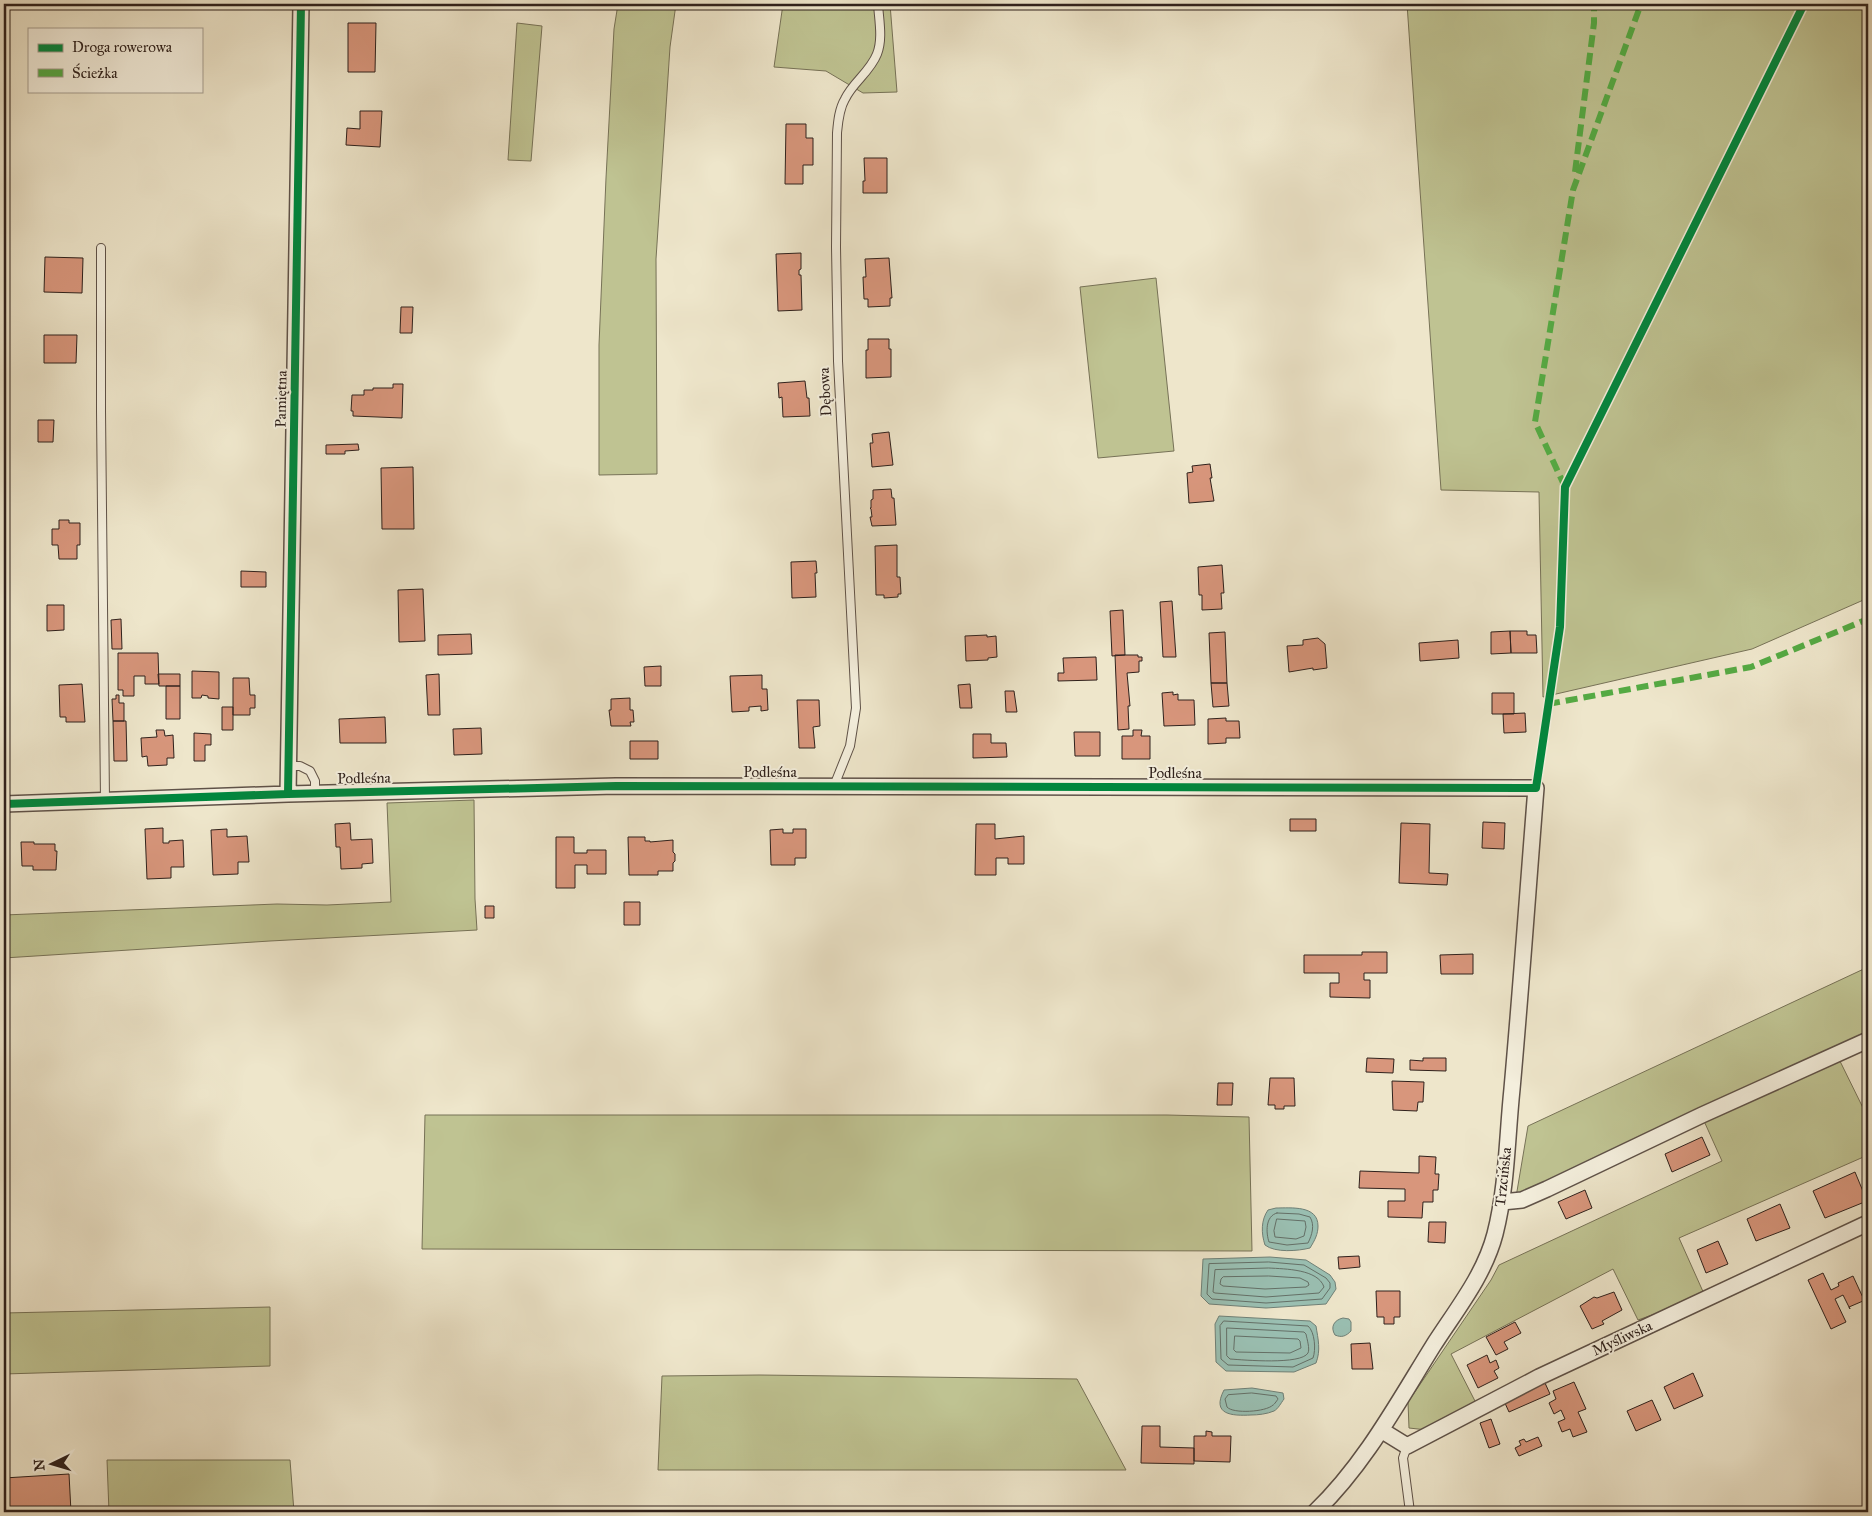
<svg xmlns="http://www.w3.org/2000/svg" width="1872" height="1516" viewBox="0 0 1872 1516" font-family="'IM FELL Great Primer',serif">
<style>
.green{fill:#bfc392;stroke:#777257}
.water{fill:#9ac0b3;stroke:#6f8077}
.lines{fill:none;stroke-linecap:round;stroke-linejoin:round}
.shore{stroke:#647068;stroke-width:1}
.building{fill:#d8967c;stroke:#2f211c}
.service-casing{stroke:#5f5248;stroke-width:10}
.minor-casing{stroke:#5f5248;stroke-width:18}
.service{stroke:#f4efdd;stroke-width:8}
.minor{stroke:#f4efdd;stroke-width:15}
.quiet{stroke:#54aa43;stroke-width:6;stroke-dasharray:12 6;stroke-linecap:butt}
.cycleway-casing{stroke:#f4efdd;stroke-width:11}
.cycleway{stroke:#00873e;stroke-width:8}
.labels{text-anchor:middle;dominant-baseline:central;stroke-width:4;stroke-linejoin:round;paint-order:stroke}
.street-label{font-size:15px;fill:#2f211c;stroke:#f4efdd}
</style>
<rect width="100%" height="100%" fill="#eee6cb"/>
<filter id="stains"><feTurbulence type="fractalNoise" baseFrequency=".004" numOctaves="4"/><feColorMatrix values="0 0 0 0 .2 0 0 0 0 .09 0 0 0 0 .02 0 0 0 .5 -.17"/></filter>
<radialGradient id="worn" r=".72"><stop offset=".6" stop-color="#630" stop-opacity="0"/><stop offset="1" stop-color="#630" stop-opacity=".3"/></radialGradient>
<!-- green -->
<path class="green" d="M618 4H676L670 47 656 259 657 474 599 475V345L606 178 614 29Z
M783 4H890L897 92 863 93 826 71 774 67Z
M1407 4H1868V598L1752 649 1543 697 1539 492 1441 490Z
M517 23 542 26 531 161 508 160Z
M1156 278 1174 451 1098 458 1080 287Z
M474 800 475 899 477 930 270 941 4 958V915L277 904 327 905 391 902 387 803Z
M1868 967V1033L1834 1049 1868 1118V1155L1679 1238 1705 1296 1638 1320 1613 1269 1451 1354 1476 1403 1427 1430 1409 1428 1408 1402 1491 1280 1499 1265 1722 1161 1704 1121 1634 1156 1514 1209 1528 1126Z
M425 1115H1167L1249 1117 1252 1251 422 1249Z
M270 1307V1366L4 1374V1313Z
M759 1375 1077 1379 1126 1470H658L662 1376Z
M107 1460H290L294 1512H109Z"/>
<!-- water -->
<path class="water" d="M1276 1208C1291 1208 1318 1205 1318 1226 1318 1234 1315 1240 1310 1248 1298 1251 1275 1253 1265 1245 1261 1233 1261 1220 1268 1210Z
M1270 1257 1306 1260 1330 1275 1335 1282 1336 1289 1326 1304 1266 1308 1209 1304 1201 1296 1203 1259Z
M1219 1316 1310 1321 1316 1326C1318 1339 1321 1350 1316 1363L1294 1372 1226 1371 1216 1362 1215 1324Z
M1343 1318 1349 1319 1351 1322V1331C1346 1336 1342 1338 1335 1335 1330 1327 1334 1320 1343 1318Z
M1252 1388 1283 1393 1284 1399C1281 1403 1278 1409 1274 1411 1267 1414 1258 1415 1251 1415 1232 1416 1211 1415 1224 1390Z"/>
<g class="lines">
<!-- shore -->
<path class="shore" d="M1277 1213 1299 1214 1310 1217C1315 1225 1312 1235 1308 1243L1287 1245 1269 1242C1266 1233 1265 1216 1277 1213Z
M1277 1219 1305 1221 1306 1227 1304 1236 1296 1239 1275 1237 1274 1231Z
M1269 1262 1304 1265 1326 1278 1330 1283V1288L1322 1299 1266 1303 1212 1299 1207 1294 1209 1264Z
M1269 1268C1285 1269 1318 1269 1324 1287L1319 1293 1266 1297 1215 1293 1213 1292 1215 1270Z
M1269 1276 1300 1278 1308 1282 1309 1285 1306 1287 1265 1289 1223 1286 1220 1284 1221 1279 1223 1277Z
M1224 1321 1308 1326C1315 1332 1316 1350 1313 1358L1293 1367 1228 1365 1221 1359 1220 1326Z
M1227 1328 1304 1332 1306 1334C1307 1339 1310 1349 1308 1353 1301 1365 1244 1360 1230 1359L1227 1356Z
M1235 1336 1298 1339 1300 1341 1301 1348 1290 1353 1236 1352 1234 1350Z
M1252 1393 1276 1396 1278 1399C1278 1399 1274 1405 1273 1405 1266 1412 1233 1414 1227 1407L1225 1399 1228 1395Z"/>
</g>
<!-- building -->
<path class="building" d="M348 23H376L375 72H348Z
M360 111H382L380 147 346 145 347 128 360 129Z
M786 124H806V138H813V165H803V184H785Z
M864 158H887V193H863V181H865Z
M801 253V269L799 270V275H801L802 310 778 311 776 254Z
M45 257 83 258 82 293 44 292Z
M889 258 892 298H890V306L868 307V299H864L863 277H866L865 259Z
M401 307H413L412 333H400Z
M44 335H77L76 363H44Z
M868 339H889V349H891V377L866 378V350H868Z
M805 381 807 398H809L810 416 783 417 782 397 779 398 778 383Z
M393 384H403L402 418 353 416V411H351L352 395H364V390H373V388H393Z
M38 420H54L53 442H38Z
M889 432 893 465 872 467 870 443H873L872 434Z
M358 444 359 450 345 451V454H326V445Z
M1210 464 1212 478H1210L1214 501 1189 503 1187 473 1193 472 1192 466Z
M413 467 414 529H382L381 468Z
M891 489 892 498H894L896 525 872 526 870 517H872L871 509 870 508H871V500L873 499V490Z
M59 520H69V523H80V545H77V559H59L58 545H52V529H59Z
M897 545V577H900L901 594H898V597L884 598V595H876L875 546Z
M816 561 817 573H815L816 597 792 598 791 562Z
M1222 565 1224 593H1221L1222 609 1202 610V595H1199L1198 567Z
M241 571 266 572V587H241Z
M423 589 425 641 399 642 398 590Z
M1172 601 1176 657H1163L1160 602Z
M47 605H64V630L47 631Z
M1123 610 1125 655 1112 656 1110 611Z
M121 619 122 649H112L111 620Z
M1510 631 1511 653 1491 654V632Z
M1510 631H1527V635H1536L1537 653H1511Z
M1225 632 1227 683H1211L1209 633Z
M471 634 472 654 438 655V635Z
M987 635V637L996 636 997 657 988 658V660L966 661 965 636Z
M1318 638 1325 644 1327 668 1313 670V668L1289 672 1287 646 1303 645V640Z
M1458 640 1459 658 1420 661 1419 643Z
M118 653H158L159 684H145V676H134V696H123V690H118Z
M1115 655H1138V657H1142V661H1139V672L1127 673 1130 706H1128L1129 729 1118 730Z
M1096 657 1097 680 1058 681V673H1064L1063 658Z
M661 666V686H645L644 667Z
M192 671 219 672V699L208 698V696L202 695 201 698H192Z
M158 674H180V686H159Z
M439 674 440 715H428L426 675Z
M762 675V689H767L768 710 761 711V706L749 707V711L732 712 730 676Z
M233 678H249L250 695H255V708H250V715H233Z
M1211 683H1227L1229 706 1213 707Z
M82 684 85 722H66V717H60L59 685Z
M970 684 972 708H960L958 685Z
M166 686H180V719H166Z
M1005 691H1014L1017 712H1006Z
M1173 692V695L1178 694V700H1194L1195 725 1164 726 1162 693Z
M1492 693H1514V714H1492Z
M116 695H119V703H124V721H113L112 699H116Z
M630 698V710H633L634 722H630L631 726H611L609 710H611V699Z
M797 700H819L820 726 813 727 815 748H799Z
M222 707H233V730H222Z
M1525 713 1526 732 1504 733 1503 714Z
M385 717 386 743H340L339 719Z
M1226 718V721H1239L1240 738H1226V743L1208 744V719Z
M113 721H126L127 761H114Z
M481 728 482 754 454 755 453 729Z
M156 730H164L165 736 173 735 174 758H167V765L148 766 147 756 142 757 141 738 157 737Z
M1133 730H1142L1141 736H1150V759H1122V736H1133Z
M1074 732H1100V756H1075Z
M194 733 211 734V745H205V761H194Z
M973 734H991V743H1006L1007 757 973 758Z
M630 741H658V759H630Z
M1290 819H1316V831H1290Z
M1483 822 1505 823 1504 849 1482 848Z
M350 823 351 840 372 839 373 863 362 864V868L341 869 340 847H336L335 824Z
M1401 823 1430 824 1429 873 1448 874 1447 885 1399 883Z
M976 824H995V839L1024 836V864H1008V858H996V875H975Z
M163 828V843H169V841L183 840 184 867H171V878L147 879 145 829Z
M227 829V837L247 836 249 862H238V874L213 875 211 830Z
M783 829V833H793V829H806V858H795V865H771L770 830Z
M556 837H574V853H587V850H606V874H587V865H575V888H556Z
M628 837H645V841H650V842L673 840V852L675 854V861L673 863V871H658V875H629Z
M21 842H34V844H55V851H57L56 870H33V866H22Z
M624 902H640V925H624Z
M485 906H494V918H485Z
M1362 952H1387V973H1364V980H1370V998L1330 997V983H1339V973H1304V955H1362Z
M1473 954V974H1441L1440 955Z
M1367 1058 1394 1059 1393 1073 1366 1072Z
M1423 1058H1446V1071L1410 1070V1060L1423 1061Z
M1270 1078H1294L1295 1106H1284V1109H1275V1105H1268Z
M1392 1081 1424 1082 1423 1102H1418L1417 1111 1393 1110Z
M1218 1083H1233L1232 1105H1217Z
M1702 1137 1710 1155 1672 1172 1665 1154Z
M1419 1156 1436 1157 1435 1174H1439L1438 1190H1433V1202H1423L1422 1218 1388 1217V1201H1405V1189L1359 1188 1360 1171 1419 1173Z
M1855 1172 1867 1201 1825 1218 1813 1191Z
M1585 1190 1592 1208 1566 1219 1558 1202Z
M1780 1204 1790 1228 1756 1241 1747 1219Z
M1429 1222H1446L1445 1243 1428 1242Z
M1718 1241 1728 1264 1706 1273 1697 1250Z
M1359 1256 1360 1267 1339 1269 1338 1257Z
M1823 1273 1831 1290 1839 1286 1838 1283 1853 1276 1865 1302 1863 1301 1849 1307 1850 1309 1843 1295 1835 1299 1846 1322 1831 1329 1808 1280Z
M1376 1291H1400V1317H1394V1324H1384V1317H1377Z
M1614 1292 1622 1310 1602 1321 1604 1324 1592 1329 1580 1306 1594 1297 1597 1298Z
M1515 1322 1521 1333 1504 1342 1508 1349 1496 1355 1486 1337Z
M1370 1343 1373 1369H1352L1351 1344Z
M1487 1355 1490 1363 1496 1360 1499 1368 1494 1371 1498 1378 1478 1388 1467 1365Z
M1693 1373 1703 1396 1674 1409 1664 1387Z
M1574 1382 1586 1409 1578 1412 1587 1432 1573 1437 1570 1429 1562 1432 1558 1422 1565 1419 1561 1410 1554 1414 1549 1403 1556 1399 1553 1391Z
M1545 1383 1550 1394 1509 1412 1504 1401Z
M1652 1400 1661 1420 1636 1431 1627 1411Z
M1491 1419 1500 1444 1489 1448 1480 1423Z
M1142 1426H1160V1447L1194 1448V1464L1141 1463Z
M1206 1431 1212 1432V1436H1231L1230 1462 1194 1461V1436H1206Z
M1538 1437 1542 1446 1519 1456 1515 1448 1521 1445 1519 1441 1524 1439 1526 1442Z
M69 1474 71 1512H4V1478Z"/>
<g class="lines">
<defs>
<path id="service" d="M101 248V411L105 801
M288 766H300L310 771 315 781V793
M834 786 850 746 856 708 838 361 836 247 837 133C838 122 839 109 845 99 853 82 870 72 877 54 883 39 879 20 878 4
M1407 1446 1403 1458 1410 1512"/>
<path id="minor" d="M288 794 301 4
M4 804 288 794 616 786 1536 788C1528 888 1521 989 1512 1089 1507 1137 1507 1187 1495 1234 1484 1276 1456 1310 1433 1346 1397 1404 1364 1465 1315 1512
M1502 1202 1522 1200 1547 1189 1702 1115 1868 1040
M1381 1430 1407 1446 1539 1377 1868 1223"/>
</defs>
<!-- service casing -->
<use href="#service" class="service-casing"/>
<!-- minor casing -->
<use href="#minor" class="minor-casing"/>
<!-- service -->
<use href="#service" class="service"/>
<!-- minor -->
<use href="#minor" class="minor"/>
<!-- quiet -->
<path class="quiet" d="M1575 172 1594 23V4
M1565 487 1535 422 1573 190 1641 4
M1548 704 1751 667 1868 619"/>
<defs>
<path id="cycleway" d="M288 794 301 4
M4 804 288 794 616 786 1536 788 1560 627 1565 487 1804 4"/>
</defs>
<!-- cycleway casing -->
<use href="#cycleway" class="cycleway-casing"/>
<!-- cycleway -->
<use href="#cycleway" class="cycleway"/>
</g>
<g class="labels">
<!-- street labels -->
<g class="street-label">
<text transform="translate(825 392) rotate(-93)">Dębowa</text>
<text transform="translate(281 399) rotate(-89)">Pamiętna</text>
<text x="770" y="772">Podleśna</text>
<text x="1175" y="773">Podleśna</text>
<text transform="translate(364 778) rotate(-1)">Podleśna</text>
<text transform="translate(1503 1177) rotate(-84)">Trzcińska</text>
<text transform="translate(1622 1338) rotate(-25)">Myśliwska</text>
</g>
</g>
<!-- margin -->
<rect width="1872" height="1516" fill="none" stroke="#eee6cb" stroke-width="20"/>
<rect x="5" y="5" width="1862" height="1506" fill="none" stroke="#2f211c" stroke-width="2.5"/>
<rect x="10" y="10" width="1852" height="1496" fill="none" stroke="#2f211c"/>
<!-- legend -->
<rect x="28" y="28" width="175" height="65" fill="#f4efdd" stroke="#a59d90"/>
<rect x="38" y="44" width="25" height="8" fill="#00873e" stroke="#a59d90"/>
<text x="72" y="52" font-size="15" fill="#2f211c">Droga rowerowa</text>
<rect x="38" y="69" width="25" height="8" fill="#54aa43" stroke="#a59d90"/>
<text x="72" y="78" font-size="15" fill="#2f211c">Ścieżka</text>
<!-- north arrow -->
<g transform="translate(52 1464) rotate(265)" stroke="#f4efdd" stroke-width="4" paint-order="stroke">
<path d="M0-4L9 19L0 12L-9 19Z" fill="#2f211c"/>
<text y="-8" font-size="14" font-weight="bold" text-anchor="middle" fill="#2f211c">N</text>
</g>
<rect width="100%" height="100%" filter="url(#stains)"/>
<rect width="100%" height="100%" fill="url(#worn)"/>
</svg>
